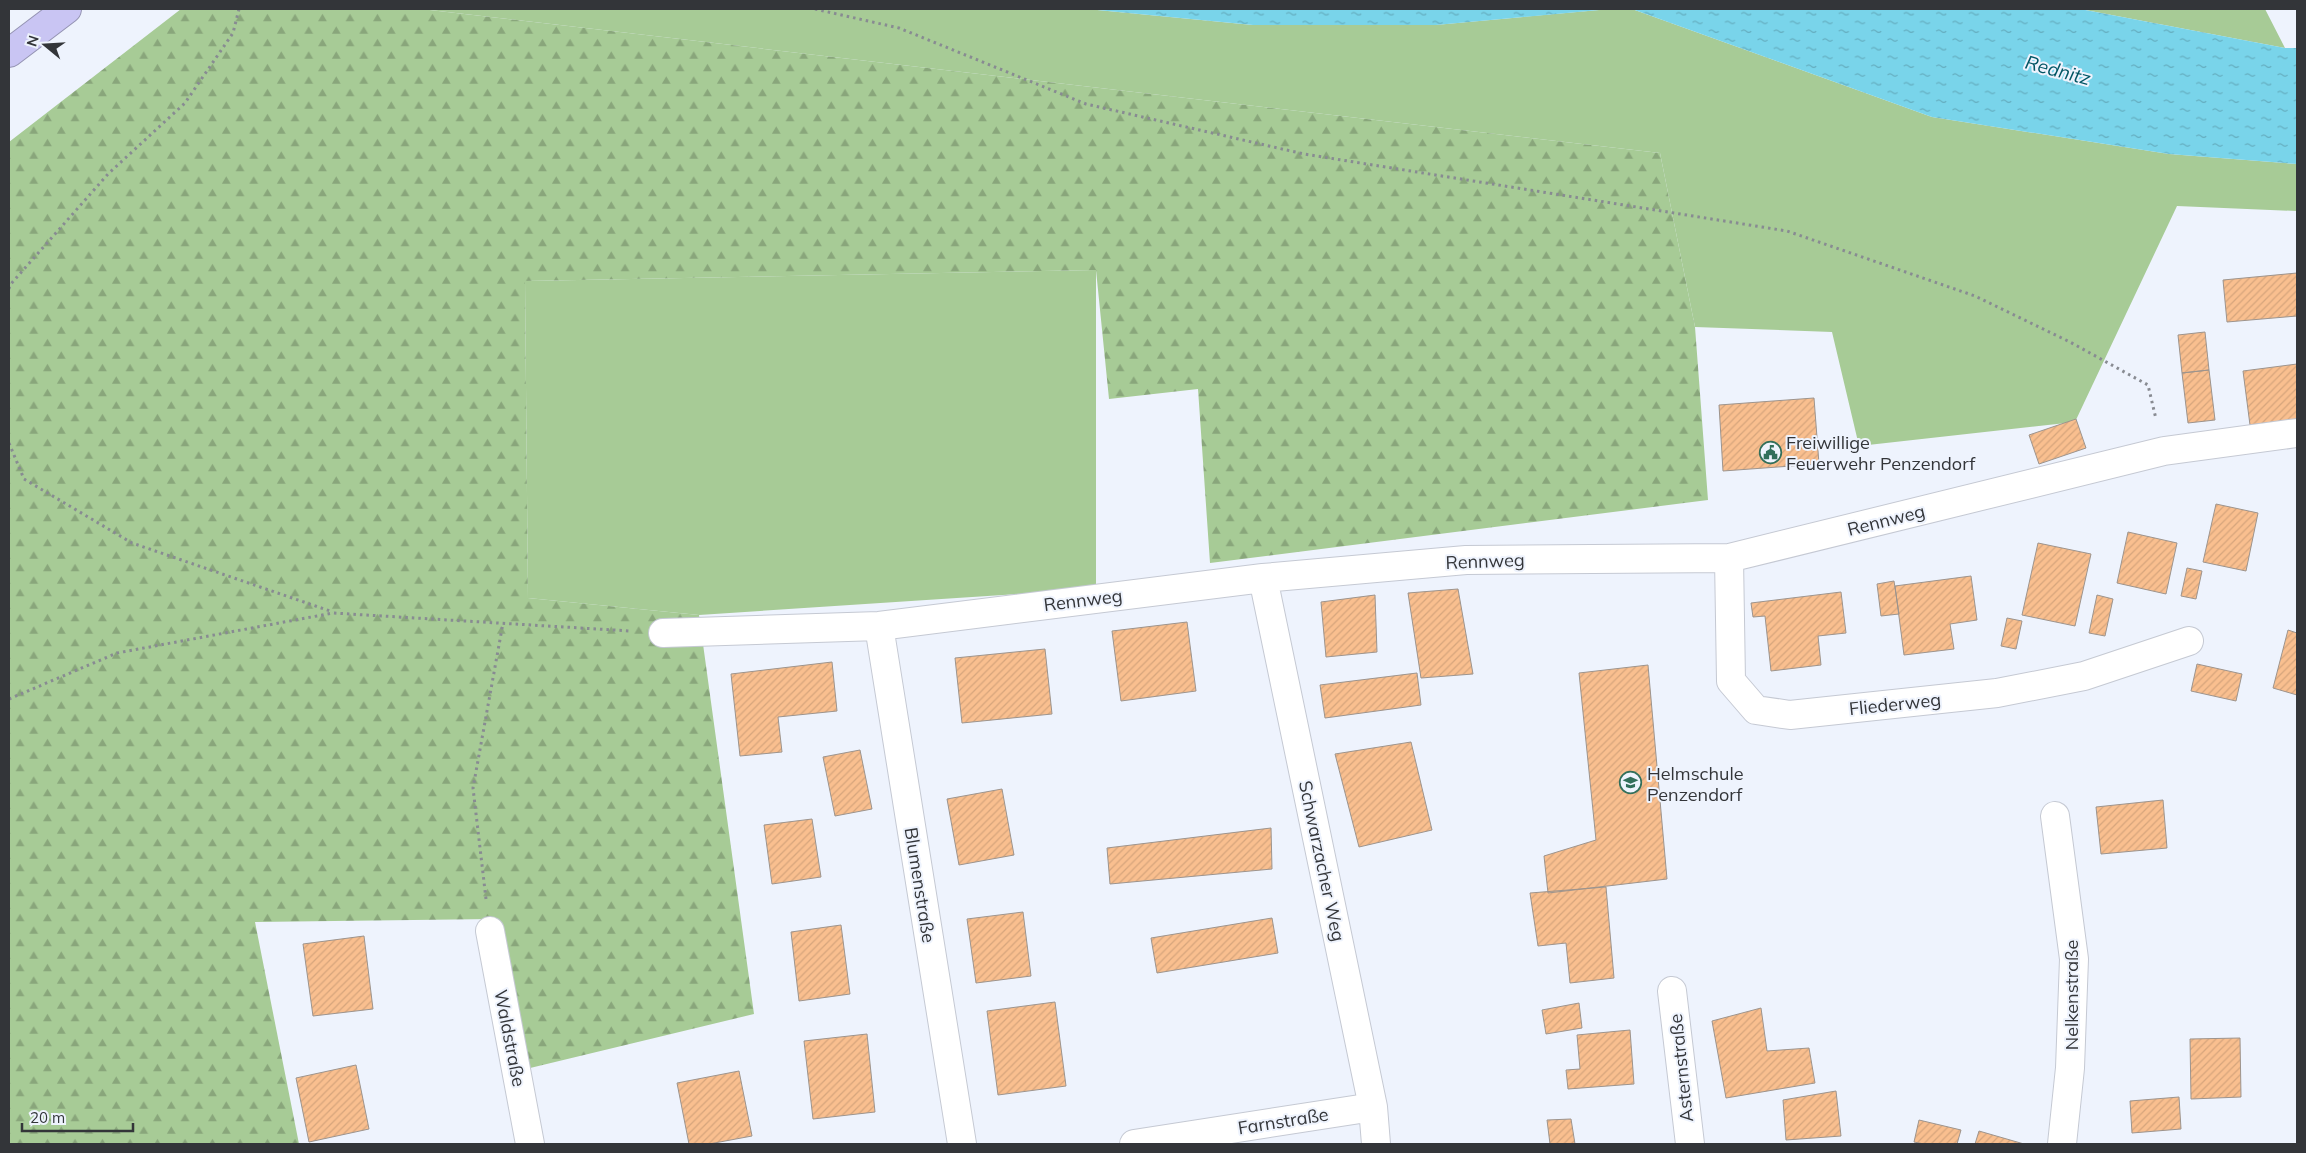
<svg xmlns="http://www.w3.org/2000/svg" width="2306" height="1153" viewBox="0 0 2306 1153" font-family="Mulish,sans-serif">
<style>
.grass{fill:#a7cb96}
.forest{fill:url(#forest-firs)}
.water{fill:url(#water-ripples)}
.building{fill:url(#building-hatch);stroke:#9d948d}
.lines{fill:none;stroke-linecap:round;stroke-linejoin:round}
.minor-casing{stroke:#c5c9d3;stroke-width:30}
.highway-casing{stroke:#9493b2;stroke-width:30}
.path{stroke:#888b92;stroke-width:3;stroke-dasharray:2.5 4;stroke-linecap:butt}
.minor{stroke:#fff;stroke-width:28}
.highway{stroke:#c9c5f3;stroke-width:28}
.labels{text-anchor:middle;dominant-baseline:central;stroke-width:4;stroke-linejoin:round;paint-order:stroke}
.poi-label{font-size:18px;fill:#333539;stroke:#eef3fd;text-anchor:start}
.street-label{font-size:18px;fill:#333539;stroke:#eef3fd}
.water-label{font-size:19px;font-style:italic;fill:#005564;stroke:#eef3fd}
</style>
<defs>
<pattern id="forest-firs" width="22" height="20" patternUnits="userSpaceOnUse" patternTransform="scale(1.25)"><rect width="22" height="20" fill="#a7cb96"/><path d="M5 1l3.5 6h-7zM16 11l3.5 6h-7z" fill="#89a67b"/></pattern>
<pattern id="water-ripples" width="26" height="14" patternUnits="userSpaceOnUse" patternTransform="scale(1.25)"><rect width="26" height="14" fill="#79d4ea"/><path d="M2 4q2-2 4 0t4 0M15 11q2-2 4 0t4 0" fill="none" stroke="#64adbf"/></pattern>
<pattern id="building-hatch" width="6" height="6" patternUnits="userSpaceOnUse" patternTransform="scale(1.25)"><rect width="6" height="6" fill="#f9bf8f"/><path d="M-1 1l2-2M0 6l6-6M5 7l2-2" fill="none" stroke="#d6a57c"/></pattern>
</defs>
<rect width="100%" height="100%" fill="#eef3fd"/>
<!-- grass -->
<path class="grass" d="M421 9H1087L1253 25H1435L1610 9H1632L1932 117 2169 154 2297 164V211L2177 206 2075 422 1859 446 1832 332 1695 327 1660 153Z
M2080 9H2265L2285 48Z
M1096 270V589L699 615 528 598 525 281Z"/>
<!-- forest -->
<path class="forest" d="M181 9H421L1660 153 1695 327 1708 500 1210 563 1198 389 1109 399 1096 270 525 281 528 598 699 615 754 1014 526 1069 493 919 255 922 299 1144H9V142Z"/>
<!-- water -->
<path class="water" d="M1087 9H1610L1436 25H1253Z
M1632 9H2080L2285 48H2297V164L2169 154 1932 117Z"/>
<!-- building -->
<path class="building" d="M2297 273V316L2227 322 2223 280Z
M2205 332 2209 370 2182 373 2178 335Z
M2297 364V419L2250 425 2243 371Z
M2209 370 2215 420 2188 423 2182 373Z
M1814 398 1819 464 1723 471 1719 405Z
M2076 419 2086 448 2039 464 2029 435Z
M2216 504 2258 513 2246 571 2203 562Z
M2128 532 2177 543 2166 594 2117 583Z
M2038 543 2091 554 2075 626 2022 615Z
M2187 568 2202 571 2196 599 2181 596Z
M1971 576 1977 620 1950 624 1954 649 1904 655 1895 586Z
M1894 581 1899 614 1881 616 1877 584Z
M1458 589 1473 674 1421 678 1408 593Z
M1841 592 1846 633 1818 636 1821 665 1771 671 1765 616 1753 617 1751 603Z
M1375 595 1377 652 1326 657 1321 602Z
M2097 595 2113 599 2105 636 2089 633Z
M2007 618 2022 621 2016 649 2001 646Z
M1187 622 1196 691 1121 701 1112 631Z
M2288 630 2297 633V695L2273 688Z
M1045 649 1052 714 962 723 955 658Z
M832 662 837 711 778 717 782 752 740 756 731 674Z
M2197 664 2242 674 2236 701 2191 691Z
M1648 665 1667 879 1548 893 1544 856 1596 840 1579 673Z
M1417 673 1421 705 1325 718 1320 685Z
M1411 742 1432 830 1359 847 1335 754Z
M860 750 872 809 835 816 823 757Z
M1002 789 1014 855 959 865 947 799Z
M2163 800 2167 848 2101 854 2096 807Z
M812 819 821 877 772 884 764 825Z
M1271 828 1272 869 1110 884 1107 848Z
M1606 887 1614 978 1570 983 1566 943 1538 946 1530 893Z
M1023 912 1031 976 976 983 967 919Z
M1272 918 1278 953 1157 973 1151 938Z
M841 925 850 994 799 1001 791 932Z
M364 936 373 1009 313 1016 303 944Z
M1055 1002 1066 1086 998 1095 987 1011Z
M1579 1003 1582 1028 1546 1034 1542 1010Z
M1761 1008 1767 1051 1809 1048 1815 1083 1726 1098 1712 1021Z
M1630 1030 1634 1084 1568 1089 1566 1070 1580 1069 1577 1035Z
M867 1034 875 1112 813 1119 804 1041Z
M2240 1038 2241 1097 2191 1099 2190 1039Z
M356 1065 369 1129 309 1142 296 1078Z
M739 1071 752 1136 709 1144H689L677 1083Z
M1836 1091 1841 1136 1786 1140 1783 1100Z
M2179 1097 2181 1129 2132 1133 2130 1101Z
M1571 1119 1575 1144H1550L1547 1120Z
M1919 1120 1961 1130 1957 1144H1924L1914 1142Z
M1979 1131 2024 1144H1975Z"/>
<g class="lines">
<defs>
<path id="minor" d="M1729 558 1731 681 1756 710 1790 715 1997 693 2084 676 2189 641
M1263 578 1373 1107 1376 1144
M879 626 962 1144
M663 633 879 626 1263 578 1466 560 1729 558 2164 451 2297 433
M2055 816 2074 959 2070 1068 2062 1144
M490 931 530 1144
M1672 991 1690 1144
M1134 1144 1373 1107"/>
<path id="highway" d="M9 53 67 9"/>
</defs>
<!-- minor casing -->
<use href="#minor" class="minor-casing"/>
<!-- highway casing -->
<use href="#highway" class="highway-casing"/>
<!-- path -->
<path class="path" d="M815 9 899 28 1086 104 1304 154 1787 231 1975 296 2070 342 2148 385 2156 419
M9 289 10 285 108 174 185 103 233 33 239 9
M9 443 24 479 132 543 333 612
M9 699 117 653 333 613 630 631
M486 899 473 788 503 623"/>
<!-- minor -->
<use href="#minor" class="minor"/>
<!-- highway -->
<use href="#highway" class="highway"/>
</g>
<!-- icons -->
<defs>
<symbol id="civic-ring" viewBox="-11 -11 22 22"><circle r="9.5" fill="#eef3fd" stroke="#326f5b" stroke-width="1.5"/><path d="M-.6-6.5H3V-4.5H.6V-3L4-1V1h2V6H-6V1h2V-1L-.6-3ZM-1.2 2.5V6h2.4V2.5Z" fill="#326f5b"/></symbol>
<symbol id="school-ring" viewBox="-11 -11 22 22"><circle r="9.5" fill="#eef3fd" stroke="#326f5b" stroke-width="1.5"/><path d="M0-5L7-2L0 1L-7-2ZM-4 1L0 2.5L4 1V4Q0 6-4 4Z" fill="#326f5b"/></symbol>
</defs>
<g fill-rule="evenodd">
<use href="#civic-ring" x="1758" y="440" width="25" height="25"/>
<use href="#school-ring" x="1618" y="770" width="25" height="25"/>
</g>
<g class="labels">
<!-- poi labels -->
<g class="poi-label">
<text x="1786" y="442">Freiwillige<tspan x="1786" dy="21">Feuerwehr Penzendorf</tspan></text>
<text x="1647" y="773">Helmschule<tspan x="1647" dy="21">Penzendorf</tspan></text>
</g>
<!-- street labels -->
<g class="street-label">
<text transform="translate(1886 520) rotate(-14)">Rennweg</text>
<text transform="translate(1485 561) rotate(-2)">Rennweg</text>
<text transform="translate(1083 600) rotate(-7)">Rennweg</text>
<text transform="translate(1895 704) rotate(-6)">Fliederweg</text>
<text transform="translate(1322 861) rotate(78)">Schwarzacher Weg</text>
<text transform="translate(920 885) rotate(81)">Blumenstraße</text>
<text transform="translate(2071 995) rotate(-90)">Nelkenstraße</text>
<text transform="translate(510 1038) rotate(79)">Waldstraße</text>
<text transform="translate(1681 1068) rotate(-96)">Asternstraße</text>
<text transform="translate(1283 1121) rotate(-9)">Farnstraße</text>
</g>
<!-- water labels -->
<g class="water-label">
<text transform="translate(2058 70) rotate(15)">Rednitz</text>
</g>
</g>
<!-- border -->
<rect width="2306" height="1153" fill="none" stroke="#333539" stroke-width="20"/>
<!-- north arrow -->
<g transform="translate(45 45) rotate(288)" stroke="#eef3fd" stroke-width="4" paint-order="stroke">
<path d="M0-4L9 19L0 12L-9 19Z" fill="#333539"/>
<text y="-8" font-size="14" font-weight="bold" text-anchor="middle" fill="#333539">N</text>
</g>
<!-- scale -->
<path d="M22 1123v8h111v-8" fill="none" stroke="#333539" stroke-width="2.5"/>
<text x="30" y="1123" font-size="15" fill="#333539" stroke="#eef3fd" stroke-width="4" paint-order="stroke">20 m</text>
</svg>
